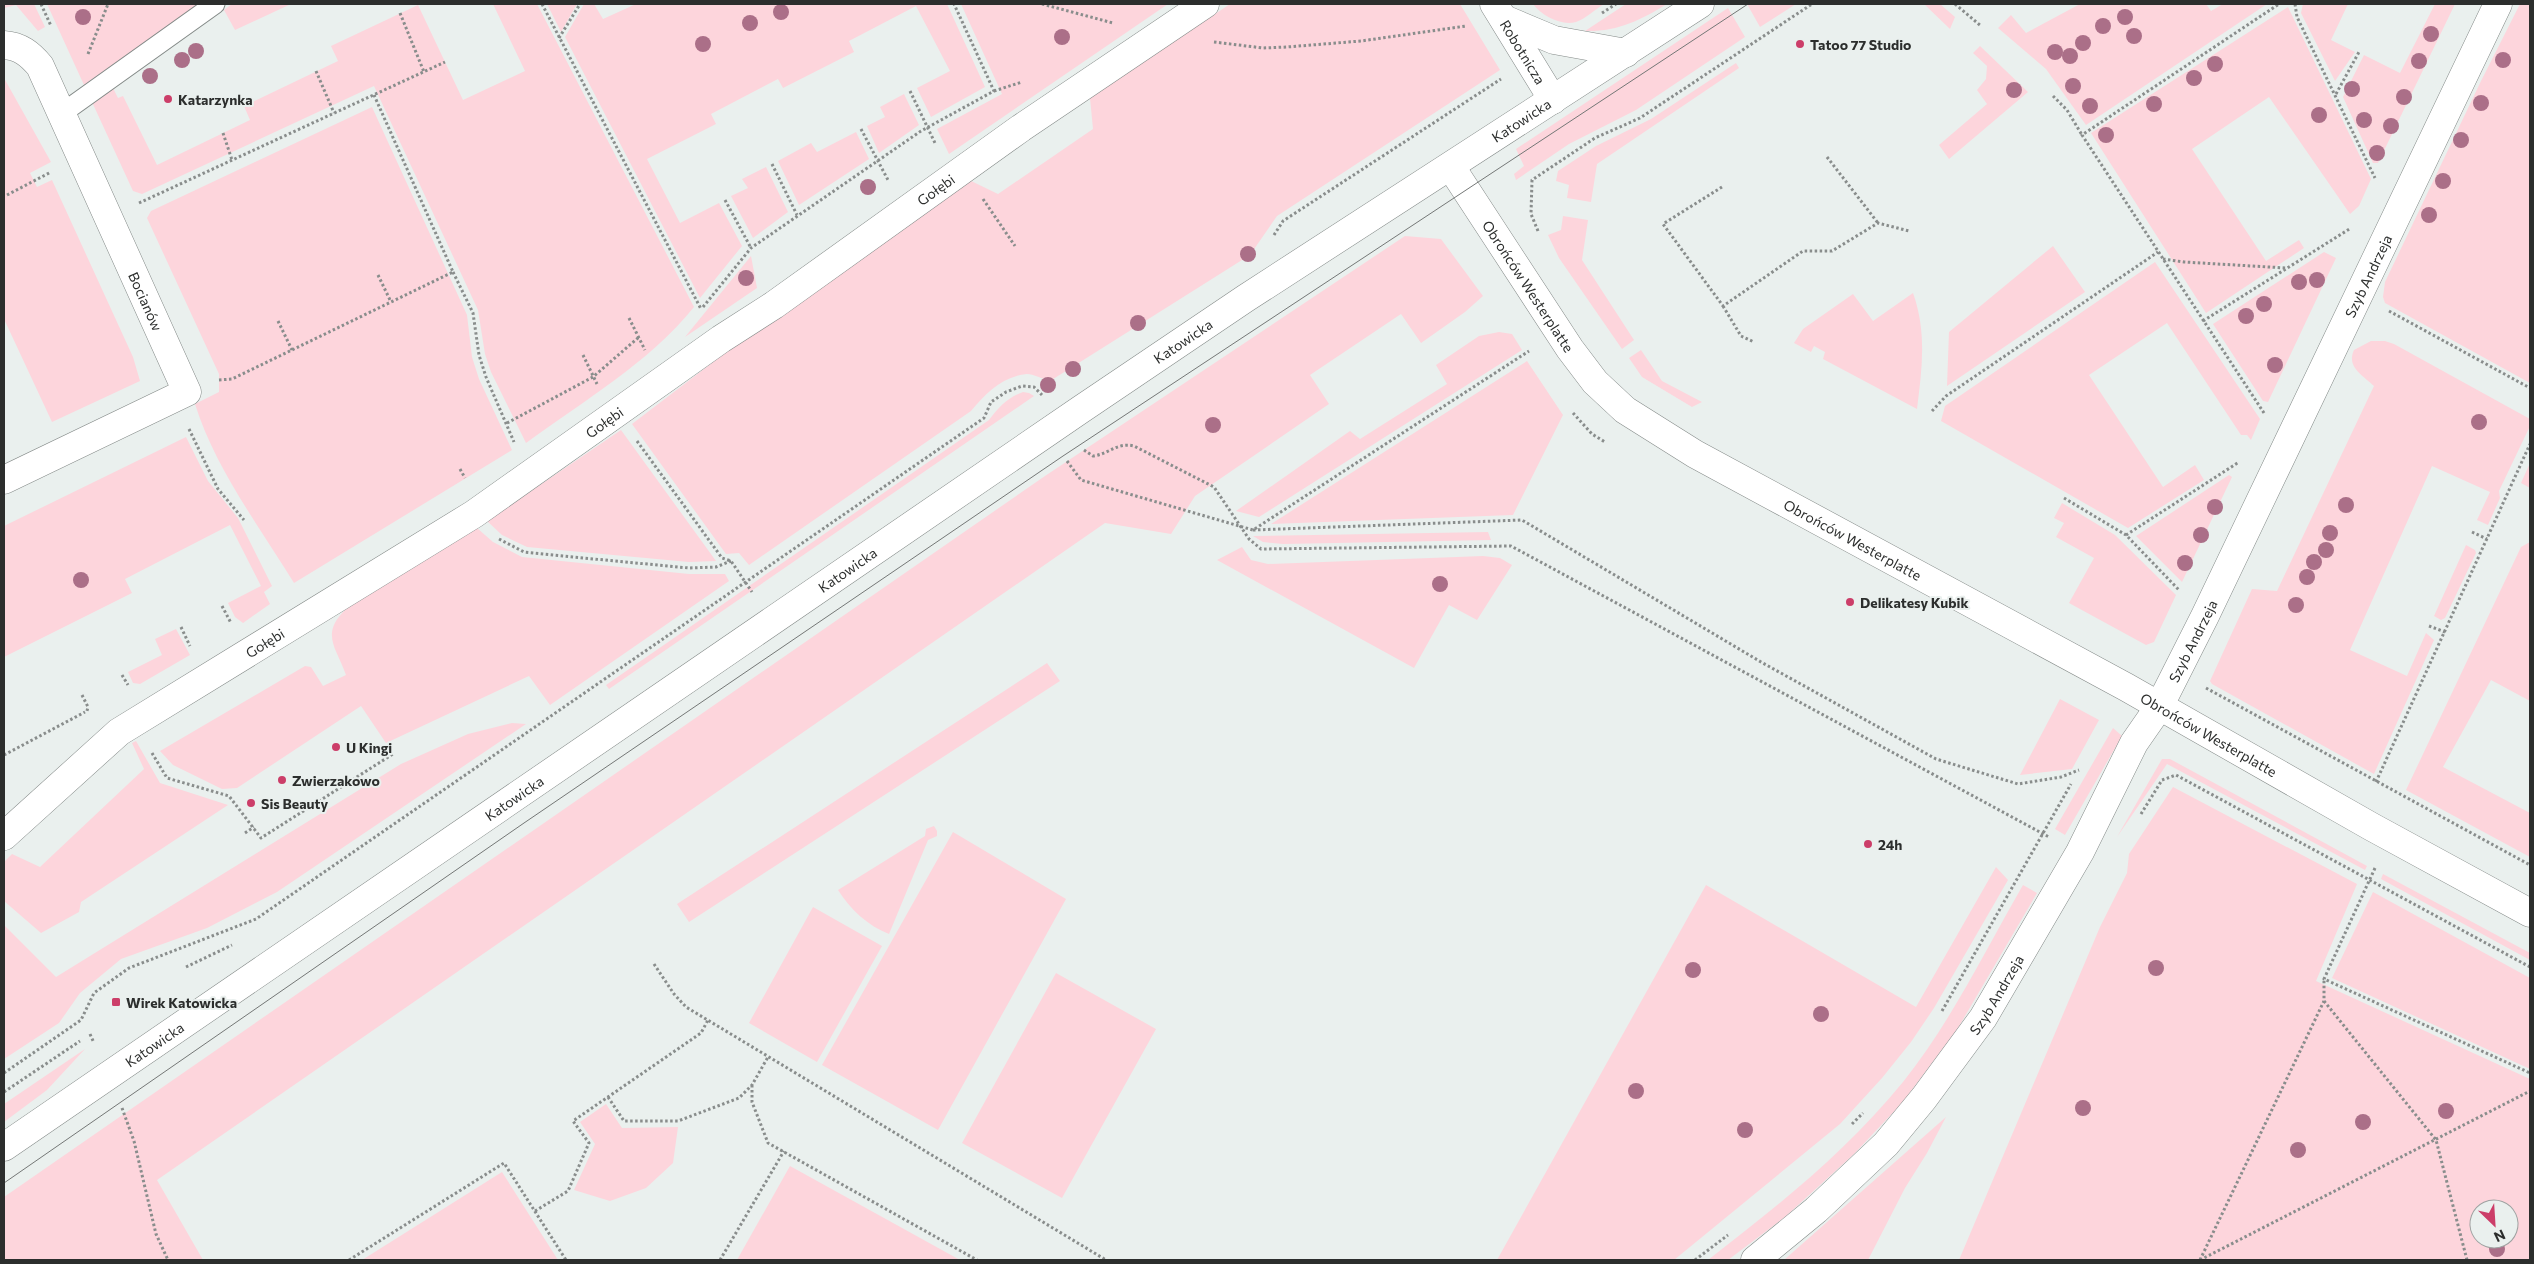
<svg xmlns="http://www.w3.org/2000/svg" width="2534" height="1264" viewBox="0 0 2534 1264" font-family="Commissioner,sans-serif">
<style>
.green{fill:#fdd5dc;fill-rule:evenodd}
.lines{fill:none;stroke-linecap:round;stroke-linejoin:round}
.lane-casing{stroke:#848a88;stroke-width:21}
.street-casing{stroke:#848a88;stroke-width:29}
.secondary-casing{stroke:#848a88;stroke-width:29}
.path{stroke:#898d8c;stroke-width:3;stroke-dasharray:2.5 2.5;stroke-linecap:butt}
.lane{stroke:#fff;stroke-width:19}
.street{stroke:#fff;stroke-width:28}
.secondary{stroke:#fff;stroke-width:28}
.tram{stroke:#747776;stroke-width:1}
.tree{fill:#ab6f88}
.poi-dot{fill:#cc3e69;stroke:#eaf0ee;stroke-width:2}
.labels{text-anchor:middle;dominant-baseline:central;stroke-width:4;stroke-linejoin:round;paint-order:stroke}
.poi-label{font-size:14px;font-weight:bold;fill:#2c2e2d;stroke:#eaf0ee;text-anchor:start}
.street-label{font-size:14px;fill:#2c2e2d;stroke:#eaf0ee}
</style>
<rect width="100%" height="100%" fill="#eaf0ee"/>
<!-- green -->
<path class="green" d="M4 4H34L45 27 38 31 16 5 4 8Z
M47 4H199L84 85Z
M232 4H291L235 30 224 10Z
M493 4H537L694 307C649 363 583 401 526 443L491 372 485 354 478 310 374 86 142 194 133 191 92 102 113 88 118 98 123 96 157 165 250 120 244 106 338 61 331 46 418 5 463 100 525 71Z
M547 4H577L561 32Z
M584 4H594L603 19 636 4H947L985 87 931 117 917 88 950 71 916 6 849 41 854 52 783 88 778 79 711 114 716 124 647 159 680 223 719 203 742 246 700 298 565 37Z
M961 4H1168L949 154 937 129 1002 94Z
M1230 4H1460L1500 70 1277 216 1250 255 1050 381C1043 379 1033 374 1027 374 1003 376 985 394 971 411L749 565 739 553 726 554 632 424 725 353 967 179 998 194 1093 129 1090 98Z
M1533 4H1604C1596 9 1585 19 1576 22 1561 26 1542 16 1533 4Z
M1626 4H1667C1641 20 1617 32 1585 31Z
M1747 4H1796L1760 27Z
M1924 4H1940L1955 17 1950 29Z
M2080 4H2206L2211 11 2223 4H2267L2086 125 2046 69 1998 28 2011 15 2026 33Z
M2303 4H2348L2331 40 2355 52 2335 81 2301 13Z
M2435 4H2455L2378 163H2373L2343 97 2364 55 2400 73Z
M2520 4H2530V383L2385 303 2383 297 2385 282 2481 81Z
M2288 7 2371 179 2359 206 2350 214 2269 97 2192 149 2266 261 2299 240 2304 248 2206 313 2091 133Z
M1728 8 1745 37 1636 110 1569 144 1516 180 1514 174 1524 166 1516 149Z
M1980 46 2028 92 1949 159 1939 145 1987 104 1977 90 1986 79 1987 66 1973 53Z
M1736 63 1739 68 1597 164 1591 202 1567 198 1569 185 1556 181 1558 171 1596 146 1651 119Z
M4 78 51 162 30 173 37 187 52 180 133 357 140 381 52 422 4 319Z
M904 94 919 125 879 153 867 126 885 117 880 107Z
M372 107 467 315 472 357 479 379 512 450 294 583C259 526 215 468 195 404L219 392V374L147 218 151 211Z
M856 132 869 159 799 205 778 161 811 143 817 152Z
M766 167 788 212 753 238 731 196 748 188 742 179Z
M1563 216 1588 220 1582 260 1634 340 1622 349 1559 258 1548 235 1561 230Z
M1405 236 1441 239 1483 296 1465 312 1421 343 1401 314 1310 375 1329 404 1195 496 1171 534 1105 523 157 1180 203 1260H4V1197L1045 476Z
M2053 246 2085 292 1947 386 1949 332Z
M2324 252 2336 258 2268 402 2263 401 2213 324Z
M751 256 757 288 685 337Z
M2155 262 2260 419 2251 440 2247 435H2241L2167 323 2089 375 2163 487 2195 465 2204 480 2128 528 1941 421 1945 406Z
M1913 293C1927 332 1922 369 1917 409L1823 359 1825 352 1814 346 1811 352 1794 343 1803 329 1853 294 1873 321Z
M1499 332 1512 334 1522 350 1259 517 1236 511 1350 431 1360 439 1447 384 1436 365 1479 336Z
M2371 341H2385L2394 344 2530 419V426L2499 491 2500 498 2488 525 2477 520 2490 492 2432 466 2350 650 2407 676 2426 633 2434 640 2374 774 2212 684 2210 681 2252 589 2277 591 2374 386C2363 375 2346 367 2354 350Z
M1641 350 1662 381 1702 402 1692 407 1642 377 1629 358Z
M1527 361 1563 415 1513 515 1271 524Z
M1023 392 1029 393 1034 396 609 689 606 685 989 420C999 407 1007 398 1023 392Z
M621 430 716 561 689 562 527 547 502 535 487 521Z
M186 437 208 481 238 518 272 586 264 592 270 604 243 623 235 617 228 603 261 586 230 525 125 579 132 593 4 657V526Z
M2530 463V488L2521 483Z
M2229 475 2232 477 2182 582 2136 536Z
M2062 503 2115 535 2176 595 2154 642 2146 645 2069 603 2094 558 2056 537 2064 523 2054 518Z
M477 528 493 542 522 557 689 574H725L729 581 550 705 529 676 386 743 361 706 237 788 222 789 173 765 160 751 305 666 311 667 323 686 346 675C336 647 320 634 346 609Z
M1488 532 1491 540 1283 544 1263 542 1253 536Z
M2530 542V701L2491 680 2443 767 2530 813V857L2406 790 2521 547Z
M2466 545 2475 550 2476 553 2445 618 2441 620 2434 616Z
M1242 547 1251 560 1268 564 1483 556 1500 558 1512 565 1477 620 1449 605 1414 668 1217 560Z
M176 629 190 655 140 684 133 683 128 672 162 655 155 639Z
M1047 663 1060 681 689 922 677 904Z
M2060 699 2099 720 2072 769 2020 775Z
M512 723 526 724 277 892 207 928 121 959 80 993 59 1023 4 1059V925L56 977 401 764 468 734Z
M2113 728 2122 736 2065 835 2055 829Z
M136 741 160 783 228 805 81 902 79 912 41 933 4 901V862L12 854 40 867 144 769 132 743Z
M2162 759H2170L2367 866 2365 870 2167 764 2117 837Z
M2173 787 2357 884 2316 981 2530 1079V1260H1959L2100 927 2127 873 2129 854ZM2479 1209H2509V1239H2479Z
M934 826 937 831V836L928 840 889 934C868 926 850 909 838 890L925 836 926 829Z
M953 832 1066 899 938 1130 822 1065Z
M1996 867 2008 880 1934 1008 1911 1042 1882 1078 1840 1124 1674 1260H1497L1706 885 1916 1007Z
M2383 874 2530 953V960L2381 879Z
M2023 885 2037 893 1958 1028 1902 1103 1854 1154 1785 1217 1728 1260H1708C1780 1204 1845 1153 1903 1082 1951 1022 1985 951 2023 885Z
M2373 892 2530 978V1069L2332 978Z
M813 907 882 946 817 1062 749 1023Z
M1056 973 1156 1029 1062 1198 962 1143Z
M85 1049 47 1090 4 1122V1104Z
M606 1104 622 1128 678 1127 673 1163 646 1188 610 1201 574 1190 595 1144 580 1122Z
M1946 1117 1927 1153 1905 1188 1868 1260H1784Z
M790 1166 960 1260H737Z
M502 1172 558 1260H362Z"/>
<g class="lines">
<defs>
<path id="lane" d="M61 114 215 4"/>
<g id="street">
<path id="s1" d="M1494 4 1553 100"/>
<path id="s2" d="M4 45C20 46 30 54 40 66L187 392 4 480"/>
<path id="s3" d="M4 836 119 732 474 514 721 339 774 305 1021 128 1205 4"/>
<path id="s4" d="M1755 1260 1816 1210 1886 1144 1924 1098 1983 1018 2080 852 2134 743 2159 707 2205 616 2498 4"/>
</g>
<g id="secondary">
<path d="M1504 19 1554 40 1626 53"/>
<path id="s5" d="M1451 167 1570 349 1595 382 1625 410 1695 454 2126 687 2372 827 2530 913"/>
<path id="s6" d="M4 1147 1080 410 1246 298 1700 4"/>
</g>
</defs>
<!-- lane casing -->
<use href="#lane" class="lane-casing"/>
<!-- street casing -->
<use href="#street" class="street-casing"/>
<!-- secondary casing -->
<use href="#secondary" class="secondary-casing"/>
<!-- path -->
<path class="path" d="M41 4 51 26
M542 4 701 309
M1042 4 1113 23
M1955 4 1981 26
M2295 4 2297 17 2375 178
M400 13 424 72
M1602 13 1616 4
M559 38 580 4
M1214 42 1263 48 1287 47 1361 41 1466 26
M88 54 108 4
M316 71 334 113
M910 91 936 145
M994 91 1022 82
M2336 94 2359 52
M2053 96 2067 110 2082 135
M861 129 888 180
M223 133 232 160
M1827 157 1878 223
M772 164 797 215
M1722 187 1663 224 1723 306 1803 251H1832L1878 223 1909 231
M7 195 51 172
M983 199 1015 246
M725 200 751 248
M139 203 445 62
M1538 231 1531 214 1532 180 1595 138 1640 118 1812 4
M1274 235 1283 221 1501 79
M2163 259 2184 262 2286 268
M453 272 473 313 479 355 486 377 514 442
M378 275 391 302
M1723 306 1741 336 1754 342
M703 307 751 248 921 131 994 91 954 4
M2389 311 2530 388
M629 318 645 350
M278 321 292 350
M2203 321 2351 228
M583 355 597 384
M219 380 232 379 453 272 374 95
M1932 411 1946 396 2158 252
M1573 413 1592 434 1605 442
M2264 413 2082 135 2279 4
M507 423 593 377 639 337
M189 429 218 489 244 520
M637 441 722 558 731 561 752 592
M1084 450 1093 456C1109 454 1117 442 1134 446L1214 487 1249 539 1261 549 1511 546 2049 837
M1067 461 1081 480 1253 530 1529 351
M460 469 465 478
M2064 498 2126 535 2179 590
M1253 530 1522 520 1761 662 1936 759 2018 784 2061 777 2079 770
M2472 532 2487 539
M2126 535 2239 462
M499 539 524 552 594 559 689 568 716 567 731 561
M222 606 231 623
M2429 626 2445 632
M181 627 190 646
M122 675 128 685
M2206 688 2530 865
M82 695 88 707 87 711
M152 753 167 778 229 796 261 838 393 754
M4 755 85 712
M2376 782 2530 444
M2141 814 2162 780 2176 775 2530 967
M245 833 254 827
M2375 868 2324 979 2530 1073
M654 964 674 994 686 1007 1106 1260
M186 967 232 945
M2324 1001 2436 1140 2467 1260
M1942 1011 2071 784
M90 1034 94 1043
M4 1073 81 1020 94 993 129 968 256 919 984 418 991 402 1006 392 1022 386 1034 387 1042 395
M752 1085V1102L768 1143 977 1260
M4 1092 80 1041
M608 1097 624 1121H678L739 1098 752 1085 768 1057
M122 1108 134 1141 156 1234 168 1260
M1852 1124 1863 1113
M535 1211 568 1191 589 1143 573 1121 701 1033 708 1020
M349 1260 504 1163 566 1260
M720 1260 784 1151
M1695 1260 1728 1235
M2200 1260 2530 1091
M2200 1260 2324 1001V979"/>
<!-- lane -->
<use href="#lane" class="lane"/>
<!-- street -->
<use href="#street" class="street"/>
<!-- secondary -->
<use href="#secondary" class="secondary"/>
<!-- tram -->
<path class="tram" d="M4 1183 524 823 1063 456 1748 4"/>
</g>
<!-- trees -->
<g class="tree">
<circle cx="781" cy="12" r="8"/>
<circle cx="83" cy="17" r="8"/>
<circle cx="2125" cy="17" r="8"/>
<circle cx="750" cy="23" r="8"/>
<circle cx="2103" cy="26" r="8"/>
<circle cx="2431" cy="34" r="8"/>
<circle cx="2134" cy="36" r="8"/>
<circle cx="1062" cy="37" r="8"/>
<circle cx="2083" cy="43" r="8"/>
<circle cx="703" cy="44" r="8"/>
<circle cx="196" cy="51" r="8"/>
<circle cx="2055" cy="52" r="8"/>
<circle cx="2070" cy="56" r="8"/>
<circle cx="182" cy="60" r="8"/>
<circle cx="2503" cy="60" r="8"/>
<circle cx="2419" cy="61" r="8"/>
<circle cx="2215" cy="64" r="8"/>
<circle cx="150" cy="76" r="8"/>
<circle cx="2194" cy="78" r="8"/>
<circle cx="2073" cy="86" r="8"/>
<circle cx="2352" cy="89" r="8"/>
<circle cx="2014" cy="90" r="8"/>
<circle cx="2404" cy="97" r="8"/>
<circle cx="2481" cy="103" r="8"/>
<circle cx="2154" cy="104" r="8"/>
<circle cx="2090" cy="106" r="8"/>
<circle cx="2319" cy="115" r="8"/>
<circle cx="2364" cy="120" r="8"/>
<circle cx="2391" cy="126" r="8"/>
<circle cx="2106" cy="135" r="8"/>
<circle cx="2461" cy="140" r="8"/>
<circle cx="2377" cy="153" r="8"/>
<circle cx="2443" cy="181" r="8"/>
<circle cx="868" cy="187" r="8"/>
<circle cx="2429" cy="215" r="8"/>
<circle cx="1248" cy="254" r="8"/>
<circle cx="746" cy="278" r="8"/>
<circle cx="2317" cy="280" r="8"/>
<circle cx="2299" cy="282" r="8"/>
<circle cx="2264" cy="304" r="8"/>
<circle cx="2246" cy="316" r="8"/>
<circle cx="1138" cy="323" r="8"/>
<circle cx="2275" cy="365" r="8"/>
<circle cx="1073" cy="369" r="8"/>
<circle cx="1048" cy="385" r="8"/>
<circle cx="2479" cy="422" r="8"/>
<circle cx="1213" cy="425" r="8"/>
<circle cx="2346" cy="505" r="8"/>
<circle cx="2215" cy="507" r="8"/>
<circle cx="2330" cy="533" r="8"/>
<circle cx="2201" cy="535" r="8"/>
<circle cx="2326" cy="550" r="8"/>
<circle cx="2314" cy="562" r="8"/>
<circle cx="2185" cy="563" r="8"/>
<circle cx="2307" cy="577" r="8"/>
<circle cx="81" cy="580" r="8"/>
<circle cx="1440" cy="584" r="8"/>
<circle cx="2296" cy="605" r="8"/>
<circle cx="2156" cy="968" r="8"/>
<circle cx="1693" cy="970" r="8"/>
<circle cx="1821" cy="1014" r="8"/>
<circle cx="1636" cy="1091" r="8"/>
<circle cx="2083" cy="1108" r="8"/>
<circle cx="2446" cy="1111" r="8"/>
<circle cx="2363" cy="1122" r="8"/>
<circle cx="1745" cy="1130" r="8"/>
<circle cx="2298" cy="1150" r="8"/>
<circle cx="2497" cy="1249" r="8"/>
</g>
<!-- markers -->
<g class="poi-dot">
<circle cx="1800" cy="44" r="5"/>
<circle cx="168" cy="99" r="5"/>
<circle cx="1850" cy="602" r="5"/>
<circle cx="336" cy="747" r="5"/>
<circle cx="282" cy="780" r="5"/>
<circle cx="251" cy="803" r="5"/>
<circle cx="1868" cy="844" r="5"/>
<rect x="111" y="997" width="10" height="10" rx="2.5"/>
</g>
<g class="labels">
<!-- poi labels -->
<g class="poi-label">
<text x="1810" y="44">Tatoo 77 Studio</text>
<text x="178" y="99">Katarzynka</text>
<text x="1860" y="602">Delikatesy Kubik</text>
<text x="346" y="747">U Kingi</text>
<text x="292" y="780">Zwierzakowo</text>
<text x="261" y="803">Sis Beauty</text>
<text x="1878" y="844">24h</text>
<text x="126" y="1002">Wirek Katowicka</text>
</g>
<!-- street labels -->
<g class="street-label">
<text stroke="none"><textPath href="#s1" startOffset="56">Robotnicza</textPath></text>
<text stroke="none"><textPath href="#s6" startOffset="1832">Katowicka</textPath></text>
<text stroke="none"><textPath href="#s3" startOffset="1136">Gołębi</textPath></text>
<text stroke="none"><textPath href="#s4" startOffset="1171">Szyb Andrzeja</textPath></text>
<text stroke="none"><textPath href="#s5" startOffset="142">Obrońców Westerplatte</textPath></text>
<text stroke="none"><textPath href="#s2" startOffset="301">Bocianów</textPath></text>
<text stroke="none"><textPath href="#s6" startOffset="1428">Katowicka</textPath></text>
<text stroke="none"><textPath href="#s3" startOffset="731">Gołębi</textPath></text>
<text stroke="none"><textPath href="#s5" startOffset="562">Obrońców Westerplatte</textPath></text>
<text stroke="none"><textPath href="#s6" startOffset="1022">Katowicka</textPath></text>
<text stroke="none"><textPath href="#s4" startOffset="766">Szyb Andrzeja</textPath></text>
<text stroke="none"><textPath href="#s3" startOffset="326">Gołębi</textPath></text>
<text stroke="none"><textPath href="#s5" startOffset="968">Obrońców Westerplatte</textPath></text>
<text stroke="none"><textPath href="#s6" startOffset="618">Katowicka</textPath></text>
<text stroke="none"><textPath href="#s4" startOffset="361">Szyb Andrzeja</textPath></text>
<text stroke="none"><textPath href="#s6" startOffset="182">Katowicka</textPath></text>
</g>
</g>
<!-- border -->
<rect width="2534" height="1264" fill="none" stroke="#2c2e2d" stroke-width="10"/>
<!-- north arrow -->
<g transform="translate(2494 1224) rotate(155)"><circle r="24" fill="#eaf0ee" stroke="#9ea2a1"/>
<path d="M0-4L9 19L0 12L-9 19Z" fill="#cc3e69"/>
<text y="-8" font-size="14" font-weight="bold" text-anchor="middle" fill="#2c2e2d">N</text>
</g>
</svg>
